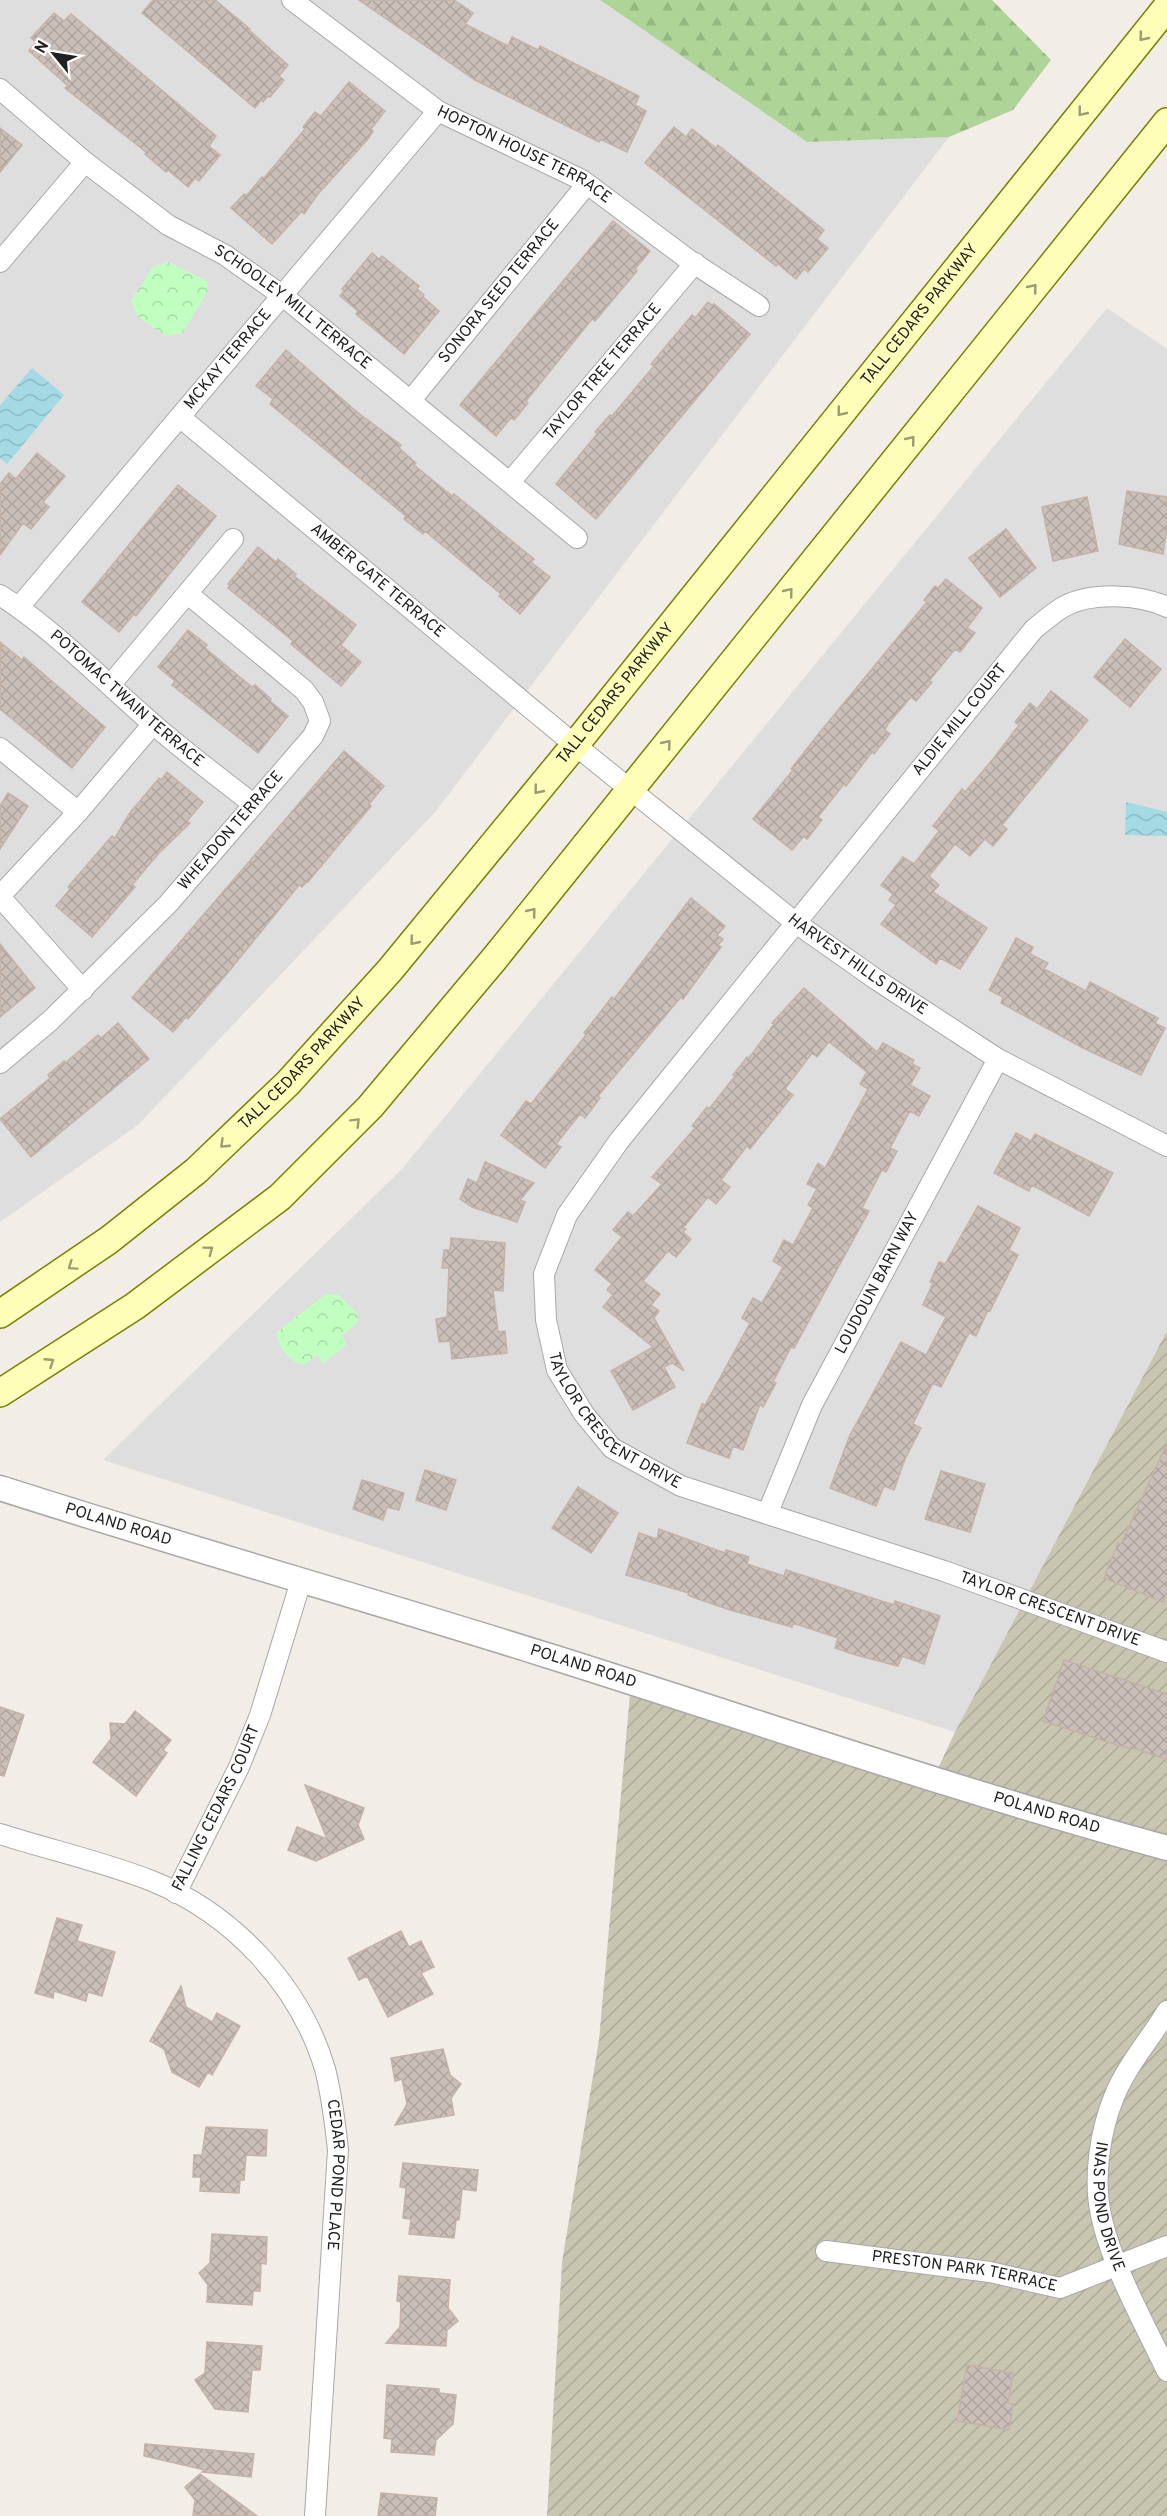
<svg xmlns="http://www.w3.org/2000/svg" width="1167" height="2516" viewBox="0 0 1167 2516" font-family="Overpass,sans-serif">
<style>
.residential{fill:#dfdede}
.construction{fill:url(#construction-furrows)}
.forest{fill:url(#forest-firs)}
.park{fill:url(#park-crowns)}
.water{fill:url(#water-waves)}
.building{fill:url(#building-cross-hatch);stroke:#c5b2a7;stroke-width:1.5}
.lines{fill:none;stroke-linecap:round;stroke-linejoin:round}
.minor-casing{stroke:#a8a8a8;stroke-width:22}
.tertiary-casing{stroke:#a8a8a8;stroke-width:27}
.secondary-casing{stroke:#7b8000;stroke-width:30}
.minor{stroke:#fff;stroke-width:20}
.tertiary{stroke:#fff;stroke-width:24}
.secondary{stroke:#fffeb8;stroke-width:27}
.oneway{stroke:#9b9b74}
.labels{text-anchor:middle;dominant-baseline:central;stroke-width:4.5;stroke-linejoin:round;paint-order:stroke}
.street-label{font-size:16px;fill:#212121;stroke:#fff}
</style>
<defs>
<pattern id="construction-furrows" width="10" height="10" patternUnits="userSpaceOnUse" patternTransform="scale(1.5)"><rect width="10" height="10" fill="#c8c6b1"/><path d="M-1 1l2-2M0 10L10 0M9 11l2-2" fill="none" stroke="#acaa98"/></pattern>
<pattern id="forest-firs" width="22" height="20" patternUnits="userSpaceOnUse" patternTransform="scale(1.5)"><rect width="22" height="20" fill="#aed597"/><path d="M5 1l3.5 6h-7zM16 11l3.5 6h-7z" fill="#95b782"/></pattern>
<pattern id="park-crowns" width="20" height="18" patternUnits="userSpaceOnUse" patternTransform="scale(1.5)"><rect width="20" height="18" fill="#c1ffc1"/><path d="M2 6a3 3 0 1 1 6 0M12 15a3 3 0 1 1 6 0" fill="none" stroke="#a6daa6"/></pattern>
<pattern id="water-waves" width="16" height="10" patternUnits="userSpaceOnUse" patternTransform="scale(1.5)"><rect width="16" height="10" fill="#a3dae4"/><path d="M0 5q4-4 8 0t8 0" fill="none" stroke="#8cbbc3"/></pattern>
<pattern id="building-cross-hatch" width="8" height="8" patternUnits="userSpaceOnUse" patternTransform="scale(1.5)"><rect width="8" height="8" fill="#cbbfb9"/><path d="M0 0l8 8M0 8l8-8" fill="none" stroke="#aea49f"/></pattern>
</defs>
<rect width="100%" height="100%" fill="#f2ede7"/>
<!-- residential -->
<path class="residential" d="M0 0H600L807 142 949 137 435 812 138 1125 0 1222Z
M1107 308 1167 349V1331L955 1732 103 1460 402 1169Z"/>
<!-- construction -->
<path class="construction" d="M1167 1331V2516H547L562 2262 599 2040 631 1683 933 1779 955 1732Z"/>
<!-- forest -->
<path class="forest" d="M600 0H992L1051 60 1013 110 949 137 807 142Z"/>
<!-- park -->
<path class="park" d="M168 262 207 281 208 291 182 333 166 336 138 317 131 301 153 267Z
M326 1294 338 1295 358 1314V1322L342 1336 347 1344 324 1363 317 1355 304 1365C290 1362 278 1347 276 1333Z"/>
<!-- water -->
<path class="water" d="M32 368 64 395 7 464 0 458V405Z
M1126 802 1167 812V836L1125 835Z"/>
<!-- building -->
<path class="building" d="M153 0H215L250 29 249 30 288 65 279 76 284 80 270 97 268 96 263 102 261 100 255 108 142 13Z
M359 0H454L473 13 465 24 508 46 512 37 538 50 540 46 639 96 635 105 646 111 627 152 600 139 599 142 475 80Z
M54 13 64 21 71 14 216 136 209 146 220 155 199 181 195 178 188 187 168 170 166 172 145 154 146 152 65 88 68 86 29 51 36 42 31 38Z
M349 82 385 111 371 129 373 131 368 139 318 194 304 214 302 211 272 244 231 208 244 194 247 195 262 177 264 178 305 129 303 127 315 112 321 116Z
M674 127 686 137 692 129 716 148 718 145 824 230 817 239 828 248 808 272 804 269 796 279 778 264 776 266 645 163Z
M0 128 22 145 0 172Z
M613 221 650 251 635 269 637 271 595 321 592 319 526 401 528 403 514 420 511 418 496 436 460 405Z
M372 253 379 259 382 256 419 286 417 289 424 295 423 297 439 311 404 354 356 314 358 311 340 296 344 291 342 289Z
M708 302 712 305 714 304 750 334 596 519 556 484 597 434 595 432 610 415 612 416 654 366 651 364 692 315 695 318Z
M286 350 357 412 401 445 399 448 416 463 414 465 452 496 454 494 534 559 531 562 550 577 520 614 499 596 501 594 425 531 423 534 404 519 406 516 270 404 273 399 256 386Z
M37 453 65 476 43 502 49 507 31 529 23 523 0 555V484L9 473 16 479Z
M178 485 216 516 136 616 134 614 119 632 82 602Z
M1127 491 1167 497V527L1163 554 1119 544Z
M1087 497 1098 551 1053 561 1042 507Z
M1006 529 1036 568 1000 597 969 558Z
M258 547 276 562 278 559 296 574 294 576 356 625 341 645 361 662 341 686 291 644 293 641 228 588 230 585 228 584Z
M946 579 982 608 967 628 975 633 960 652 955 649 929 681 932 682 916 701 911 697 888 724 885 730 890 734 874 754 872 752 846 786 844 784 818 817 822 820 807 839 804 836 792 850 753 819 793 770 791 769 820 732 927 602 924 600 935 586 938 588Z
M188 630 207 645 205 648 252 687 255 685 271 699 270 701 288 716 258 753 172 685 175 681 158 667Z
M1125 639 1161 669 1130 707 1094 677Z
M0 642 22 660 24 657 105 727 72 768 0 709Z
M1051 691 1088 720 1002 825 1007 829 993 846 985 839 970 856 955 844 929 876 939 885 933 892 987 928 960 969 940 958 936 964 881 924 896 905 889 900 893 894 881 885 903 857 914 864 939 831 933 826 962 789 965 792 993 759 1019 725 1015 722 1030 703 1037 709Z
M344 751 384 786 369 804 371 806 308 882 307 881 302 887 299 885 230 970 188 1019 186 1017 173 1032 132 998Z
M167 772 203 802 187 821 190 823 159 853 132 885 135 887 92 937 56 906 70 889 68 887 112 836 115 838 129 814 159 778 161 780Z
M8 793 28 806 0 849V806Z
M691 898 725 926 717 935 723 939 718 945 721 947 683 999 681 997 598 1096 600 1098 585 1118 580 1114 556 1144 561 1147 545 1168 501 1135 526 1101 531 1104 586 1035 584 1033 612 997 614 999Z
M1016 938 1033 947 1030 954 1048 963 1044 969 1086 991 1090 982 1158 1018 1155 1023 1165 1028 1141 1075 1083 1048 1001 1003 1003 997 989 990Z
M0 944 35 988 0 1017Z
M804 988 877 1052 883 1043 914 1060 912 1064 920 1068 910 1085 930 1096 919 1116 910 1111 890 1148 897 1151 886 1172 882 1170 862 1208 869 1211 794 1348 791 1347 773 1382 776 1383 763 1407 760 1404 743 1450 733 1446 729 1458 687 1443 702 1404 705 1405 750 1323 742 1318 753 1298 762 1303 783 1267 773 1261 784 1240 793 1245 813 1208 808 1205 817 1189 807 1184 818 1163 825 1168 868 1089 860 1084 867 1072 829 1042 817 1057 812 1053 785 1089 793 1095 750 1149 747 1146 721 1180 730 1187 716 1204 708 1197 683 1228 686 1229 683 1232 691 1239 676 1257 668 1251 643 1281 660 1294 651 1305 659 1311 654 1318 684 1371 672 1363 664 1367 675 1387 633 1410 611 1371 653 1347 603 1307 613 1295 607 1290 612 1284 595 1270 622 1237 613 1230 628 1212 633 1216 662 1184 652 1177 695 1128 692 1126 707 1107 709 1109 735 1076 733 1075 747 1057 749 1058 774 1024 772 1023Z
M118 1023 149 1059 31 1157 0 1119 50 1078 48 1075 64 1061 65 1063 98 1035 101 1038Z
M1016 1133 1031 1141 1035 1134 1113 1173 1089 1216 1032 1185 1029 1191 994 1173Z
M485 1162 534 1183 520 1200 525 1202 517 1222 472 1207 460 1199 468 1179 477 1183Z
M978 1206 1020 1228 1009 1250 1018 1255 990 1311 988 1310 976 1336 969 1333 941 1387 933 1383 913 1424 921 1428 905 1459 894 1490 884 1486 876 1506 830 1488 850 1435 901 1342 926 1355 946 1317 923 1305 933 1283 930 1282 939 1262 945 1264Z
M451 1238 505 1243 503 1291 493 1290 498 1332 505 1331 507 1353 452 1359 450 1341 439 1342 436 1319 447 1317 449 1268H442L444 1250H450Z
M1167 1443V1592L1163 1602 1104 1578 1118 1543 1121 1544Z
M425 1470 456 1480 446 1510 416 1500Z
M941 1471 985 1484 970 1532 925 1519Z
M362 1480 404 1493 399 1510 387 1507 383 1520 353 1509Z
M578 1487 618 1513 591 1553 552 1528Z
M659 1529 725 1553 726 1550 749 1557 747 1564 784 1576 786 1570 894 1605 895 1601 940 1616 924 1664 902 1656 898 1666 856 1655 835 1648 838 1638 793 1623 792 1627 730 1610 698 1599 688 1595 689 1593 626 1575 639 1533 657 1539Z
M1064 1660 1167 1694V1760L1131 1747 1130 1749 1043 1721Z
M0 1707 24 1715 4 1776 0 1775Z
M135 1711 171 1740 163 1750 167 1753 136 1796 93 1762 111 1739 110 1723 125 1724Z
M305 1785 364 1808 358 1825 364 1839 316 1861 288 1850 297 1827 327 1839Z
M57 1918 82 1925 77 1941 115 1952 102 1996 88 1992 86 2001 54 1991 53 1998 35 1993Z
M401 1931 409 1947 421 1941 434 1967 421 1973 433 1994 388 2017 367 1976 359 1980 348 1958Z
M181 1986 186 2007 212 2022 217 2013 240 2026 212 2075 208 2072 199 2087 172 2072 164 2049 150 2041Z
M443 2049 450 2075 461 2084 451 2098 454 2115 395 2125 407 2104 402 2079 395 2081 391 2058Z
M206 2127 267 2130 266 2156 246 2155 244 2180H240L239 2193 200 2191 201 2177H193L194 2155H202Z
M403 2163 478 2170 476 2191 462 2189 459 2220H456L454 2238 409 2234 411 2219 403 2218 406 2188 400 2187Z
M212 2234 267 2237 266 2264 261 2263 260 2291H253L252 2305 207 2302 208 2285 199 2273 210 2263Z
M399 2276 450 2280 448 2308 458 2321 447 2330 446 2346 386 2343 400 2327 401 2302 397 2301Z
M207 2342 262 2346 260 2370H252L248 2412 215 2409 195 2380 205 2373Z
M967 2365 1013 2373 1008 2403 1013 2404 1009 2430 957 2421Z
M387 2385 439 2389V2393L456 2395 453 2424 436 2440 434 2455 391 2452 392 2439 384 2438Z
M145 2444 254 2454 251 2477 202 2472 205 2470 144 2456Z
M200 2474 257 2516 193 2515 195 2500 185 2487Z
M381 2493 437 2498 435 2516H378Z"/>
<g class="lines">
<defs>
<g id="minor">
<path id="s1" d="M292 0 438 111 582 180 689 260 759 306"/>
<path id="s2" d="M0 89 85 162 168 225 225 255 283 296 577 538"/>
<path d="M0 262 85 162"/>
<path id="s3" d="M411 400 587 184"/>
<path id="s4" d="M181 418 575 745 796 923 877 980 998 1059 1167 1146"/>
<path id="s5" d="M510 482 695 263"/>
<path id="s6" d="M0 595C56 631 103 681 153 724 185 752 220 778 253 804"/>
<path id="s7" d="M19 607 438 111"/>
<path id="s8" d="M1167 607C1139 594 1092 592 1065 606 1054 612 1044 621 1034 629L619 1141 567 1215 544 1274 546 1320 557 1370 584 1414 612 1448 681 1486 944 1571 1167 1652"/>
<path d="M111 684 233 539"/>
<path d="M0 748 78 812"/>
<path d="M0 896 78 812 153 724"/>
<path d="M0 897 83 990"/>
<path id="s9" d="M0 1063 51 1020 168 904 313 736 320 721 313 702 304 690 188 594"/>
<path id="s10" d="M768 1512 812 1405 998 1059"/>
<path id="s11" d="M0 1834C50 1850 104 1862 152 1881 233 1914 300 1985 325 2069 332 2096 335 2122 338 2150L315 2516"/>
<path id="s12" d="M176 1893 239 1767 260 1715 301 1581"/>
<path id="s13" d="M1167 2011C1150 2040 1126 2066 1114 2097 1100 2131 1093 2178 1101 2215 1111 2264 1145 2325 1167 2371"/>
<path id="s14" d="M826 2251 990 2272 1060 2288 1167 2246"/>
</g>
<g id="tertiary">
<path id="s15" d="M0 1488C181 1546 364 1598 546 1655 753 1720 958 1791 1167 1848"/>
</g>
<g id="secondary">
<path id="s16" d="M0 1314 109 1240 196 1171 288 1083 390 970 575 745 1167 7"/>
<path d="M0 1393 135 1306 280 1197 370 1107 495 958 1167 122"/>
</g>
</defs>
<!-- minor casing -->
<use href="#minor" class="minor-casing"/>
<!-- tertiary casing -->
<use href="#tertiary" class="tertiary-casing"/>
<!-- secondary casing -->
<use href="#secondary" class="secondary-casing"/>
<!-- minor -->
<use href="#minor" class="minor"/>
<!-- tertiary -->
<use href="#tertiary" class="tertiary"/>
<!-- secondary -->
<use href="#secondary" class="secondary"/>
</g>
<!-- one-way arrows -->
<defs><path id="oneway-chevron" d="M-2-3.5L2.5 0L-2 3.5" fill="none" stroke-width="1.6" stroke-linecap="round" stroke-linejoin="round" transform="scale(1.5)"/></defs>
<g class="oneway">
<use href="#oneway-chevron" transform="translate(1143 37) rotate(129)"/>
<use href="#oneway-chevron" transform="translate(1082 112) rotate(129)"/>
<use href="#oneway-chevron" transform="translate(1033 288) rotate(-51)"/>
<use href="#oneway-chevron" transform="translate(841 412) rotate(129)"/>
<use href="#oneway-chevron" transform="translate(911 440) rotate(-51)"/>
<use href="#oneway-chevron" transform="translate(789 592) rotate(-51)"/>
<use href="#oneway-chevron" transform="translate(667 744) rotate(-51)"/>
<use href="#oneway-chevron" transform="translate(538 790) rotate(129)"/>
<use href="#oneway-chevron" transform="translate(532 912) rotate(-51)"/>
<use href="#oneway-chevron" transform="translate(414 941) rotate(129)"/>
<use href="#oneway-chevron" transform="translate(356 1122) rotate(-45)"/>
<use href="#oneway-chevron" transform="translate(224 1144) rotate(136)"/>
<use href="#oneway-chevron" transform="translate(209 1250) rotate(-37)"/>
<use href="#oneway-chevron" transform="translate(72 1266) rotate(145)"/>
<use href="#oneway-chevron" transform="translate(50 1362) rotate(-33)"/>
</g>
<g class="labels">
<!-- street labels -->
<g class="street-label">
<text stroke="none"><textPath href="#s1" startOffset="280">HOPTON HOUSE TERRACE</textPath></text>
<text stroke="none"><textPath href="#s3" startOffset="140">SONORA SEED TERRACE</textPath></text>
<text stroke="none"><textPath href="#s2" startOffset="366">SCHOOLEY MILL TERRACE</textPath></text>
<text stroke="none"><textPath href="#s16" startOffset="1365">TALL CEDARS PARKWAY</textPath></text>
<text stroke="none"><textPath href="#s7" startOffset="324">MCKAY TERRACE</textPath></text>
<text stroke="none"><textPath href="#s5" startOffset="144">TAYLOR TREE TERRACE</textPath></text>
<text stroke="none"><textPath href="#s4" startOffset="255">AMBER GATE TERRACE</textPath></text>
<text stroke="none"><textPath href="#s16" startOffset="879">TALL CEDARS PARKWAY</textPath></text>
<text stroke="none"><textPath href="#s6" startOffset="164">POTOMAC TWAIN TERRACE</textPath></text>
<text transform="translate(960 720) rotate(-51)">ALDIE MILL COURT</text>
<text stroke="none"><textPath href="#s9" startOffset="328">WHEADON TERRACE</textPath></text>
<text stroke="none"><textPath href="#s4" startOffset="870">HARVEST HILLS DRIVE</textPath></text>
<text stroke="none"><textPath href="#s16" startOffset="394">TALL CEDARS PARKWAY</textPath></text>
<text stroke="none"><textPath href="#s10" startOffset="254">LOUDOUN BARN WAY</textPath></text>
<text stroke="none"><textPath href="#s8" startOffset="1131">TAYLOR CRESCENT DRIVE</textPath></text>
<text stroke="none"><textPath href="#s15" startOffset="124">POLAND ROAD</textPath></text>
<text stroke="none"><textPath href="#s8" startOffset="1617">TAYLOR CRESCENT DRIVE</textPath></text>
<text stroke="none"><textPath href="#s15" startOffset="610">POLAND ROAD</textPath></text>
<text stroke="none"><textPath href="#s12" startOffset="94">FALLING CEDARS COURT</textPath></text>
<text stroke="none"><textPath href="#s15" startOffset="1096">POLAND ROAD</textPath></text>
<text stroke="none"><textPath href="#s11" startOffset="530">CEDAR POND PLACE</textPath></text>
<text stroke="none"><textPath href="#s13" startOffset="214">INAS POND DRIVE</textPath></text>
<text stroke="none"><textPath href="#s14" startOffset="140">PRESTON PARK TERRACE</textPath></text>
</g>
</g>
<!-- north arrow -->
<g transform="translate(54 54) rotate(300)" stroke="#ffffff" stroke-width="4.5" paint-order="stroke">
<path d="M0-4.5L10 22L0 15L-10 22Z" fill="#212121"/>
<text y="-9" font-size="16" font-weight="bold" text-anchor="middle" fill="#212121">N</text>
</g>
</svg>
